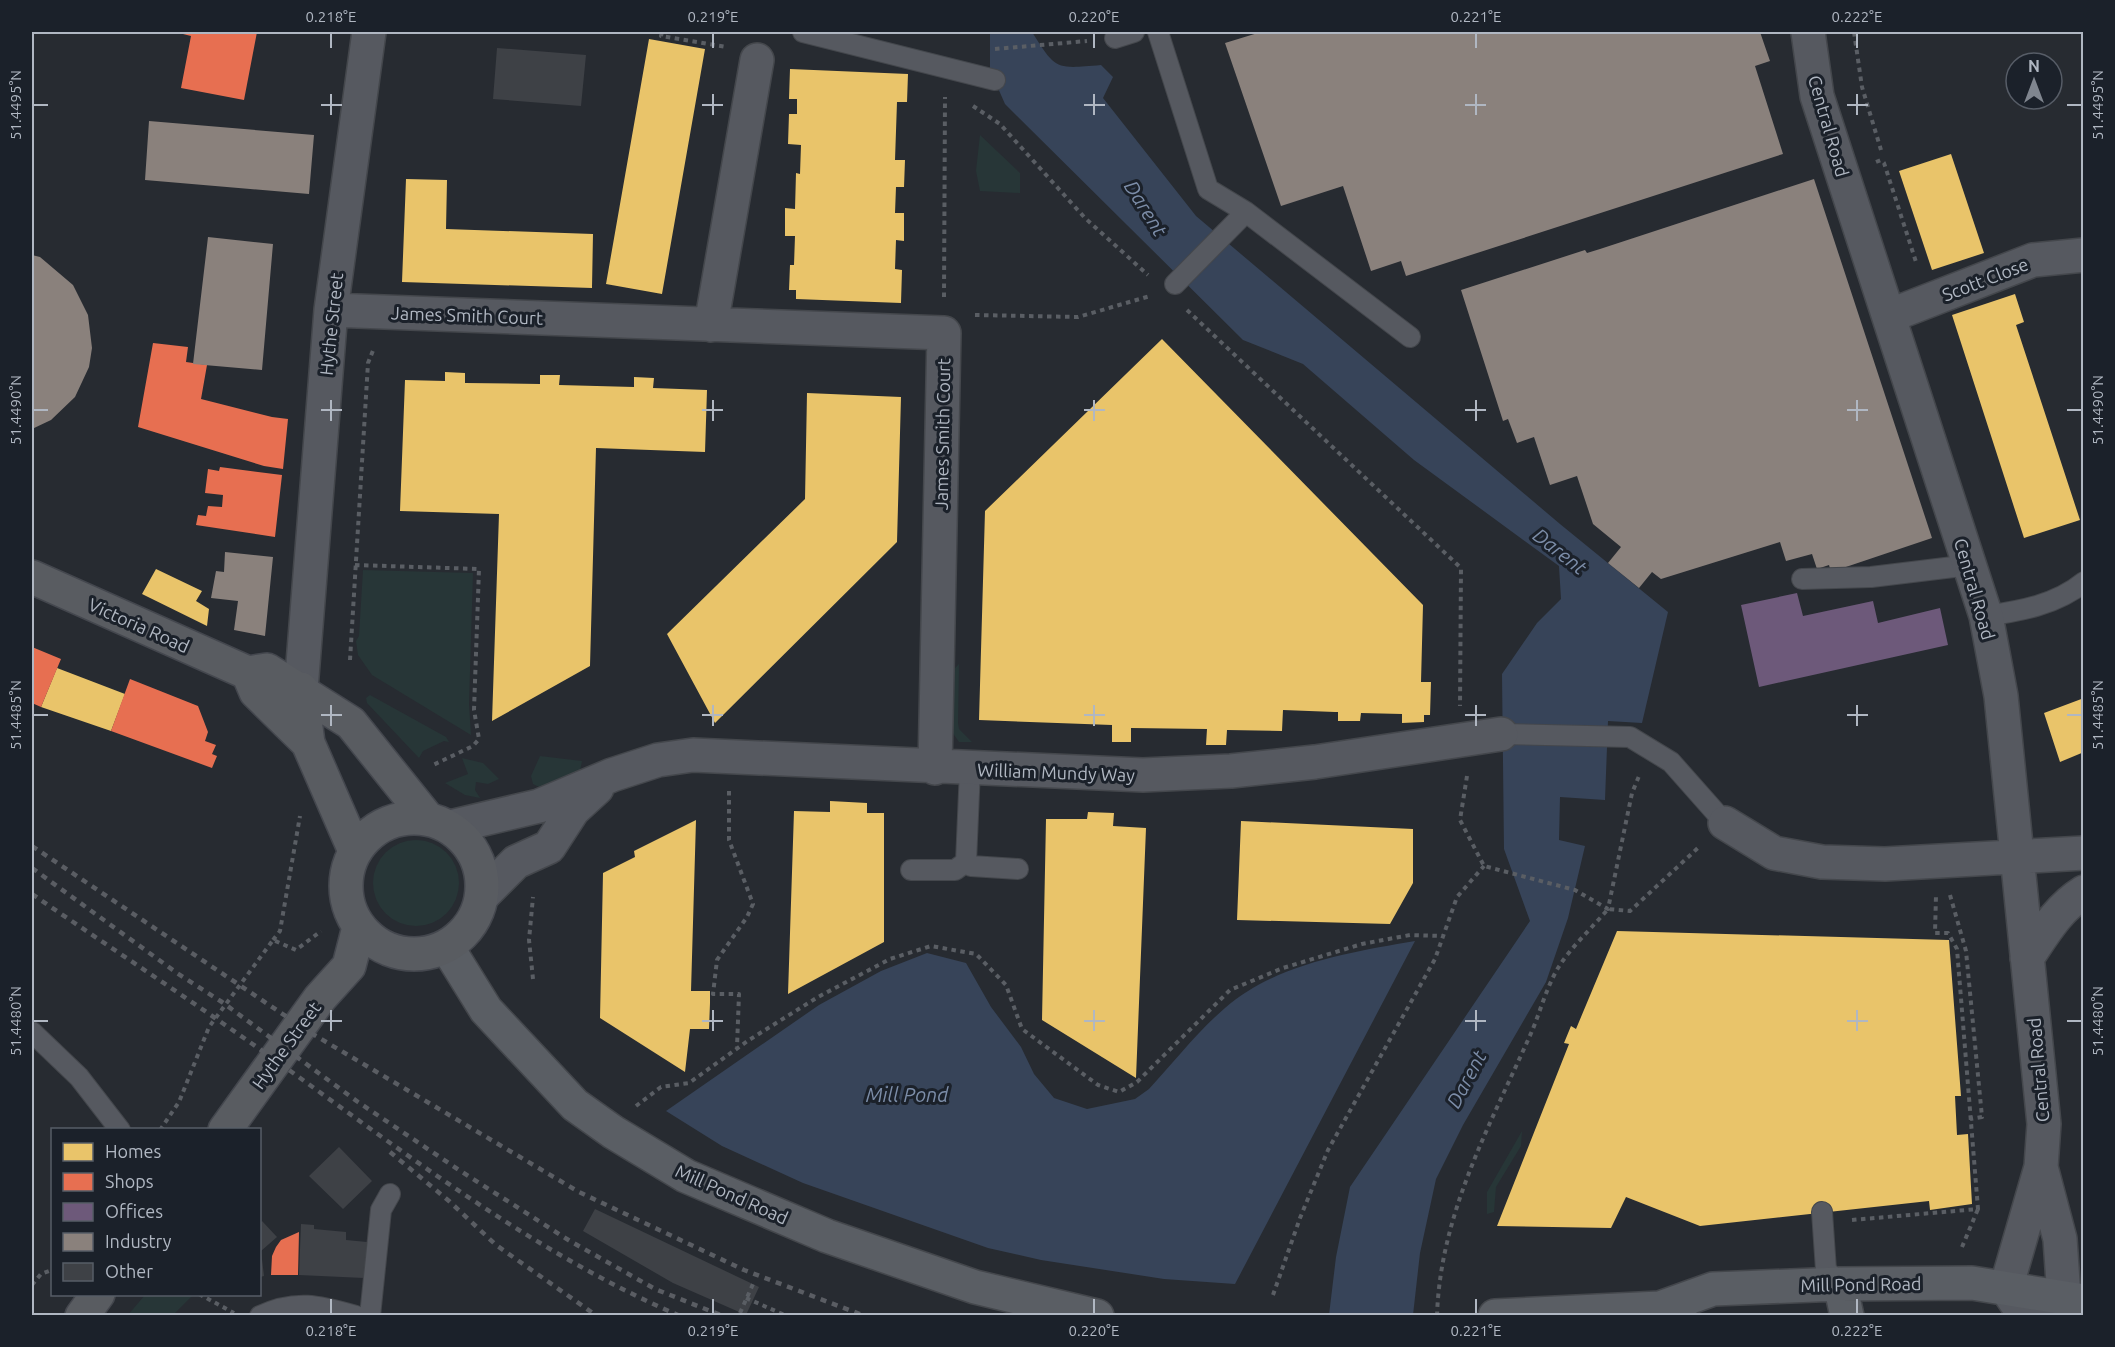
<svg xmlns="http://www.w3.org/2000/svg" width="2115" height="1347" viewBox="0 0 2115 1347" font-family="Ubuntu,sans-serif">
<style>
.green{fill:#273637}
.water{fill:#374459}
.homes{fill:#e9c46a}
.shops{fill:#e76f51}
.offices{fill:#6d597a}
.industry{fill:#8a817c}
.building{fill:#3e4146}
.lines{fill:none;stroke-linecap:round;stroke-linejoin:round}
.lane-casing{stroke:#44474c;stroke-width:22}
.street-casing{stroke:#44474c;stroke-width:36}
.secondary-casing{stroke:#44474c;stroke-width:36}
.primary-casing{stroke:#44474e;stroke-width:36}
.path{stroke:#5a5e64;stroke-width:4;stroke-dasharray:4.5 4.5;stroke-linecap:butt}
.lane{stroke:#565960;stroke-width:20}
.street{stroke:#565960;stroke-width:33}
.secondary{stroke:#5a5e64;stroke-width:33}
.primary{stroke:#595c61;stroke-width:33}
.rail{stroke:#5a5d63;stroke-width:4.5;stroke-dasharray:6 6;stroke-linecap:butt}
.ticks{fill:none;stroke:#b0b7c2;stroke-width:2}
.labels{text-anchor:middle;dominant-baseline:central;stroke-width:6;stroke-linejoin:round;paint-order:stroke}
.street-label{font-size:18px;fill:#b0b7c2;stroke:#1b212a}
.water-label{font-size:20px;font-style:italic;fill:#7c8da8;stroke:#1b212a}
.neatline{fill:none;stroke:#b0b7c2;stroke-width:2}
.ticks-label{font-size:15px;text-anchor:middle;fill:#b0b7c2}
</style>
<rect width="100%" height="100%" fill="#272b31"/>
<!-- green -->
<path class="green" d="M980 135 1020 173V193L980 191 976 171Z
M363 570 473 573 469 704 471 735 372 675 358 655 356 641 359 636Z
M959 664 958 723 959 729 972 742H959L952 732 953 670Z
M370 695 446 737 449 742 444 741 423 751 419 758 367 703 366 698Z
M540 756 582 761 580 771 543 789 533 784 531 776Z
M462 758 483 763 499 779 488 784 476 782 475 790 480 798 465 795 445 783 468 774Z
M373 883a43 43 0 1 1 86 0a43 43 0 1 1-86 0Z
M1522 1131 1521 1146 1496 1187 1494 1212 1487 1214V1192Z
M145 1295V1294L193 1295 173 1315H128Z"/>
<!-- water -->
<path class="water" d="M990 32H1032C1056 70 1055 69 1101 65L1113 77 1103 98 1196 216 1560 524 1668 612 1642 723 1608 721 1605 800 1560 797 1559 840 1585 846 1568 918 1546 982 1463 1125 1436 1179 1420 1253 1413 1315H1329L1336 1257 1350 1187 1530 921 1504 849 1502 674 1537 623 1561 599 1559 566 1414 460 1303 364 1243 340 1005 104 990 70Z
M1415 941 1235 1284 1164 1279 1041 1260 988 1248 803 1183 722 1146 666 1111 819 1005 881 971 927 953 966 963 991 1007 1021 1047 1034 1074 1054 1098 1087 1109 1135 1099 1149 1089C1174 1062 1197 1032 1225 1008 1275 964 1351 952 1415 941Z"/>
<!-- homes -->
<path class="homes" d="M649 39 705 49 662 294 606 284Z
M790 69 908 74 907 102H897L895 160H905L904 187H896L895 213H904V241L896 240 895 269 902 270 901 303 796 299V290H789L790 265H794L795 236H785V208L795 209 796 173 800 174 801 145 788 144 789 114H797V99H789Z
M1951 154 1984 253 1932 270 1899 171Z
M406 179 447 180 446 229 593 234 592 288 402 282Z
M2015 294 2024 322 2016 325 2080 520 2024 538 1952 315Z
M1162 339 1423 605 1421 682H1431L1430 715H1424V722L1402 723V714L1361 713 1360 721H1338V712H1335L1283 710 1282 731 1227 730 1226 745H1206L1207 729 1131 728V742H1112V725L979 720 985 511Z
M445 372 465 373V383L540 384V375H560L559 385 634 387V377L654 378 653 388 707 390 705 452 596 448 590 666 492 721 499 514 400 511 405 380 445 381Z
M807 393 901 397 897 542 715 723 667 634 805 499Z
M156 569 202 591 196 601 209 609 207 626 142 594Z
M57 668 125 694 111 731 41 707Z
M2084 698V752L2060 762 2044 713Z
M830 801 867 803V813H884V942L788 994 794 811 830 812Z
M1088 812 1114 813 1113 826 1146 828 1136 1078 1042 1020 1046 819H1087Z
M696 820 691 991H710V1003L709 1029H690L685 1072 600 1018 603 873 635 857 634 851Z
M1241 821 1413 829V883L1390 924 1237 920Z
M1617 931 1949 940 1961 1096H1955L1957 1135 1968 1134 1972 1204 1930 1210 1929 1201 1700 1226 1626 1197 1611 1228 1497 1226 1569 1044 1564 1043 1571 1026 1576 1029Z"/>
<!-- shops -->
<path class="shops" d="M175 32H257L244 100 181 88 191 36Z
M153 343 188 347 186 362 207 365 201 399 272 417 288 419 283 469 264 466 138 427Z
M220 467 282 475 275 537 196 525 198 515 206 516 208 506 222 507 223 495 205 493 208 469 219 471Z
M32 647 61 659 41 707 32 703Z
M130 679 198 706 208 732 205 741 216 745 212 754 217 756 212 768 111 731Z
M299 1232 298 1275H271L272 1256 276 1247 281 1240Z"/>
<!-- offices -->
<path class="offices" d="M1797 593 1803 616 1873 601 1878 623 1940 608 1948 645 1759 687 1741 605Z"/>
<!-- industry -->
<path class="industry" d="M1261 32H1760L1770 61 1755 66 1783 154 1406 276 1401 261 1371 271 1343 186 1281 206 1225 43Z
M149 121 314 135 309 194 145 180Z
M1814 179 1932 538 1831 572 1829 565 1817 569 1812 554 1786 561 1780 542 1661 579 1652 572 1639 588 1608 563 1621 547 1593 524 1577 476 1550 485 1534 437 1517 443 1508 419 1503 421 1461 290 1585 250 1587 253 1600 249Z
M208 237 273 244 262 370 193 364Z
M32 255 40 257 73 285 88 315 92 348 89 367 75 397 51 420 32 429Z
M225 552 273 557 265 636 234 630 238 601 211 598 216 571 224 572Z"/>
<!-- building -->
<path class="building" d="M497 48 586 55 581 106 493 99Z
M339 1147 372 1181 343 1209 309 1176Z
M595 1209 759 1287 746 1315 673 1283 583 1231Z
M262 1221 277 1237 261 1251 264 1276 260 1277V1224Z
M301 1224 314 1225V1229L346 1232V1240L367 1242 364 1278 299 1275Z"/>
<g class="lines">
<defs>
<path id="lane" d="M803 32 995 80
M1158 32 1208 189 1246 212 1410 337
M1115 38 1134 32
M1175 284 1246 212
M1802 579 1871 577 1970 565
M1986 616C2020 611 2056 605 2084 582
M1501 734 1630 737 1671 762 1725 823
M966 862 971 866 1018 869
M911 870H955L966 862 970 769
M32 1032 79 1077 120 1130
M1822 1212 1826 1270 1840 1284
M260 1316C296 1299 320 1306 356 1316
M370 1316 381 1210 390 1194"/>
<path id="street" d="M1808 32 1817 96 1986 616 2001 696 2044 1124 2041 1167 2006 1288 2025 1316
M331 310 944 333 935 768
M1889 316 2033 260 2084 255
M711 325 757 60
M301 689 331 310 369 32
M1725 823 1774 853 1822 862 1885 864 2084 853
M450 827 539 806 612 775 658 760 693 755 1143 775 1231 771 1315 762 1501 734
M483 895 516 862 549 847 573 810 597 788
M2027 958C2044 933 2058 908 2084 892
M2041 1167 2060 1239 2064 1297 2048 1316"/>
<path id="secondary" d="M447 947 486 1010 575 1105 613 1132 686 1176 827 1236 975 1287 1097 1316
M1840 1284 1847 1316
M1660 1308 1713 1289 1840 1284 1972 1283 2084 1301
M1495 1316 1660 1308 1680 1311"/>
<path id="primary" d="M32 577 248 673 267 670 351 723 428 819
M248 673 256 692 308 743
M301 689 308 743 355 851
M346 886a68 68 0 1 1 136 0a68 68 0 1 1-136 0Z
M225 1130 320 998 349 966 359 927
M82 1316 98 1294"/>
</defs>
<!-- lane casing -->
<use href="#lane" class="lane-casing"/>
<!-- street casing -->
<use href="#street" class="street-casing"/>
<!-- secondary casing -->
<use href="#secondary" class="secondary-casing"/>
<!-- primary casing -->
<use href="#primary" class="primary-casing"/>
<!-- path -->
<path class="path" d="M662 32 661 36 727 47
M1854 32 1862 87 1881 150
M995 49 1087 41
M973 106 1000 124 1085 218 1148 275
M1876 162 1881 160 1884 163 1917 265
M944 297 945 97
M1187 310 1461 568 1460 706
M975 315 1078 317 1150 296
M355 565 479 569 474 710 479 739 473 746 431 766
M350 660 368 363 374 348
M1467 776 1460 820 1484 866 1575 890 1608 909 1632 793 1639 776
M729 791V840L753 904 747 917 717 960 713 994H739L737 1047
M1950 895 1966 951 1982 1117 1970 1119
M273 940 280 931 300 816
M533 979 529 940 533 897
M636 1106 661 1087 689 1083 749 1040 818 997 890 959 931 946 976 954 1006 985 1022 1029 1098 1085 1119 1092 1137 1082 1230 990 1283 968 1362 944 1410 935 1443 936
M160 1130 179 1102 209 1027 273 940 296 950 321 931
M1852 1220 1978 1209 1957 949 1948 933H1935L1936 895
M1962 1247 1978 1209
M32 1285 41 1274 52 1270
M199 1294 234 1313
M1273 1295 1300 1218 1328 1150 1435 959 1457 897 1484 866
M746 1298 787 1316
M740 1313 753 1284
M1437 1316C1440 1216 1488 1129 1528 1040 1539 1017 1545 990 1558 968 1571 947 1592 928 1608 909L1630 911 1700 846"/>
<!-- lane -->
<use href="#lane" class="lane"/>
<!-- street -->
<use href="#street" class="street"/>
<!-- secondary -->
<use href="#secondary" class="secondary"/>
<!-- primary -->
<use href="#primary" class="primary"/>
<!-- rail -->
<path class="rail" d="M32 846 311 1033 579 1192 744 1270 865 1316
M32 868 177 973 222 1002 358 1102 459 1170 570 1241 655 1289 723 1316
M32 894C115 951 200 1006 282 1065 409 1156 536 1254 680 1316
M390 1152 449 1201 496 1245 597 1316"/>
</g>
<!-- ticks -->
<path class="ticks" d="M331 33V48M713 33V48M1094 33V48M1476 33V48M1857 33V48M331 94V115M713 94V115M1094 94V115M1476 94V115M1857 94V115M33 105H48M321 105H342M702 105H723M1084 105H1105M1465 105H1486M1847 105H1868M2067 105H2082M331 400V421M713 400V421M1094 400V421M1476 400V421M1857 400V421M33 410H48M321 410H342M702 410H723M1084 410H1105M1465 410H1486M1847 410H1868M2067 410H2082M331 705V726M713 705V726M1094 705V726M1476 705V726M1857 705V726M33 715H48M321 715H342M702 715H723M1084 715H1105M1465 715H1486M1847 715H1868M2067 715H2082M331 1010V1031M713 1010V1031M1094 1010V1031M1476 1010V1031M1857 1010V1031M33 1021H48M321 1021H342M702 1021H723M1084 1021H1105M1465 1021H1486M1847 1021H1868M2067 1021H2082M331 1299V1314M713 1299V1314M1094 1299V1314M1476 1299V1314M1857 1299V1314"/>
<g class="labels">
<!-- street labels -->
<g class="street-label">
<text transform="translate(1829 126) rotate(74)">Central Road</text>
<text transform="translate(1985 279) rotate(-21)">Scott Close</text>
<text transform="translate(467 315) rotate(2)">James Smith Court</text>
<text transform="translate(331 324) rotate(-84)">Hythe Street</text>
<text transform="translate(942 434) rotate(-89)">James Smith Court</text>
<text transform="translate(1975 589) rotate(74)">Central Road</text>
<text transform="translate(139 625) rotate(24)">Victoria Road</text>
<text transform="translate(1056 772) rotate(2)">William Mundy Way</text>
<text transform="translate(286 1045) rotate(-54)">Hythe Street</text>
<text transform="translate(2038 1070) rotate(-95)">Central Road</text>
<text transform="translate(732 1194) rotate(24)">Mill Pond Road</text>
<text transform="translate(1861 1284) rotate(-1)">Mill Pond Road</text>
</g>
<!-- water labels -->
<g class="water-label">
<text transform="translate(1146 208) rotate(58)">Darent</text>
<text transform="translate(1560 551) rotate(38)">Darent</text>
<text transform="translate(1466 1079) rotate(-62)">Darent</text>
<text x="907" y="1094">Mill Pond</text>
</g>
</g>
<!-- border -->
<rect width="2115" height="1347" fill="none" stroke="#1b212a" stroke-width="66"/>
<!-- legend -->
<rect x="51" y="1128" width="210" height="168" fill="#1b212a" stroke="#575d67" stroke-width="1.5"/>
<rect x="63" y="1143" width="30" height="18" fill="#e9c46a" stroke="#575d67" stroke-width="1.5"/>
<text x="105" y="1158" font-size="18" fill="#b0b7c2">Homes</text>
<rect x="63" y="1173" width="30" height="18" fill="#e76f51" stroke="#575d67" stroke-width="1.5"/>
<text x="105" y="1188" font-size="18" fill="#b0b7c2">Shops</text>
<rect x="63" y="1203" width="30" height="18" fill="#6d597a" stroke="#575d67" stroke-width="1.5"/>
<text x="105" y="1218" font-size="18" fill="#b0b7c2">Offices</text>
<rect x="63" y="1233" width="30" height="18" fill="#8a817c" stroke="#575d67" stroke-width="1.5"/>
<text x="105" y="1248" font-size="18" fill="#b0b7c2">Industry</text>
<rect x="63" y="1263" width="30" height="18" fill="#3e4146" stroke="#575d67" stroke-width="1.5"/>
<text x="105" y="1278" font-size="18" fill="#b0b7c2">Other</text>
<!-- north arrow -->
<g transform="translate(2034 81)"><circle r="28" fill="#1b212a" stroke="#575d67" stroke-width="1.5"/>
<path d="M0-4.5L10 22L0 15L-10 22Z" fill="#80868f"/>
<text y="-9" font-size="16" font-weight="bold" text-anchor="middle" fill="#b0b7c2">N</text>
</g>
<rect x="33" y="33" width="2049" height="1281" class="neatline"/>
<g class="ticks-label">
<text x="331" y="22">0.218°E</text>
<text x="713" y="22">0.219°E</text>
<text x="1094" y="22">0.220°E</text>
<text x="1476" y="22">0.221°E</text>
<text x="1857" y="22">0.222°E</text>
<text transform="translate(16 105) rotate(-90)" y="5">51.4495°N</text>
<text transform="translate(2098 105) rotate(-90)" y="5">51.4495°N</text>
<text transform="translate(16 410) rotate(-90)" y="5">51.4490°N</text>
<text transform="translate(2098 410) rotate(-90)" y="5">51.4490°N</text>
<text transform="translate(16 715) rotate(-90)" y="5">51.4485°N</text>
<text transform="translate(2098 715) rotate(-90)" y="5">51.4485°N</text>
<text transform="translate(16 1021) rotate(-90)" y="5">51.4480°N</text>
<text transform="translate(2098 1021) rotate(-90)" y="5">51.4480°N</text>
<text x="331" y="1336">0.218°E</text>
<text x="713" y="1336">0.219°E</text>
<text x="1094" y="1336">0.220°E</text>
<text x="1476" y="1336">0.221°E</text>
<text x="1857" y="1336">0.222°E</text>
</g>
</svg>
